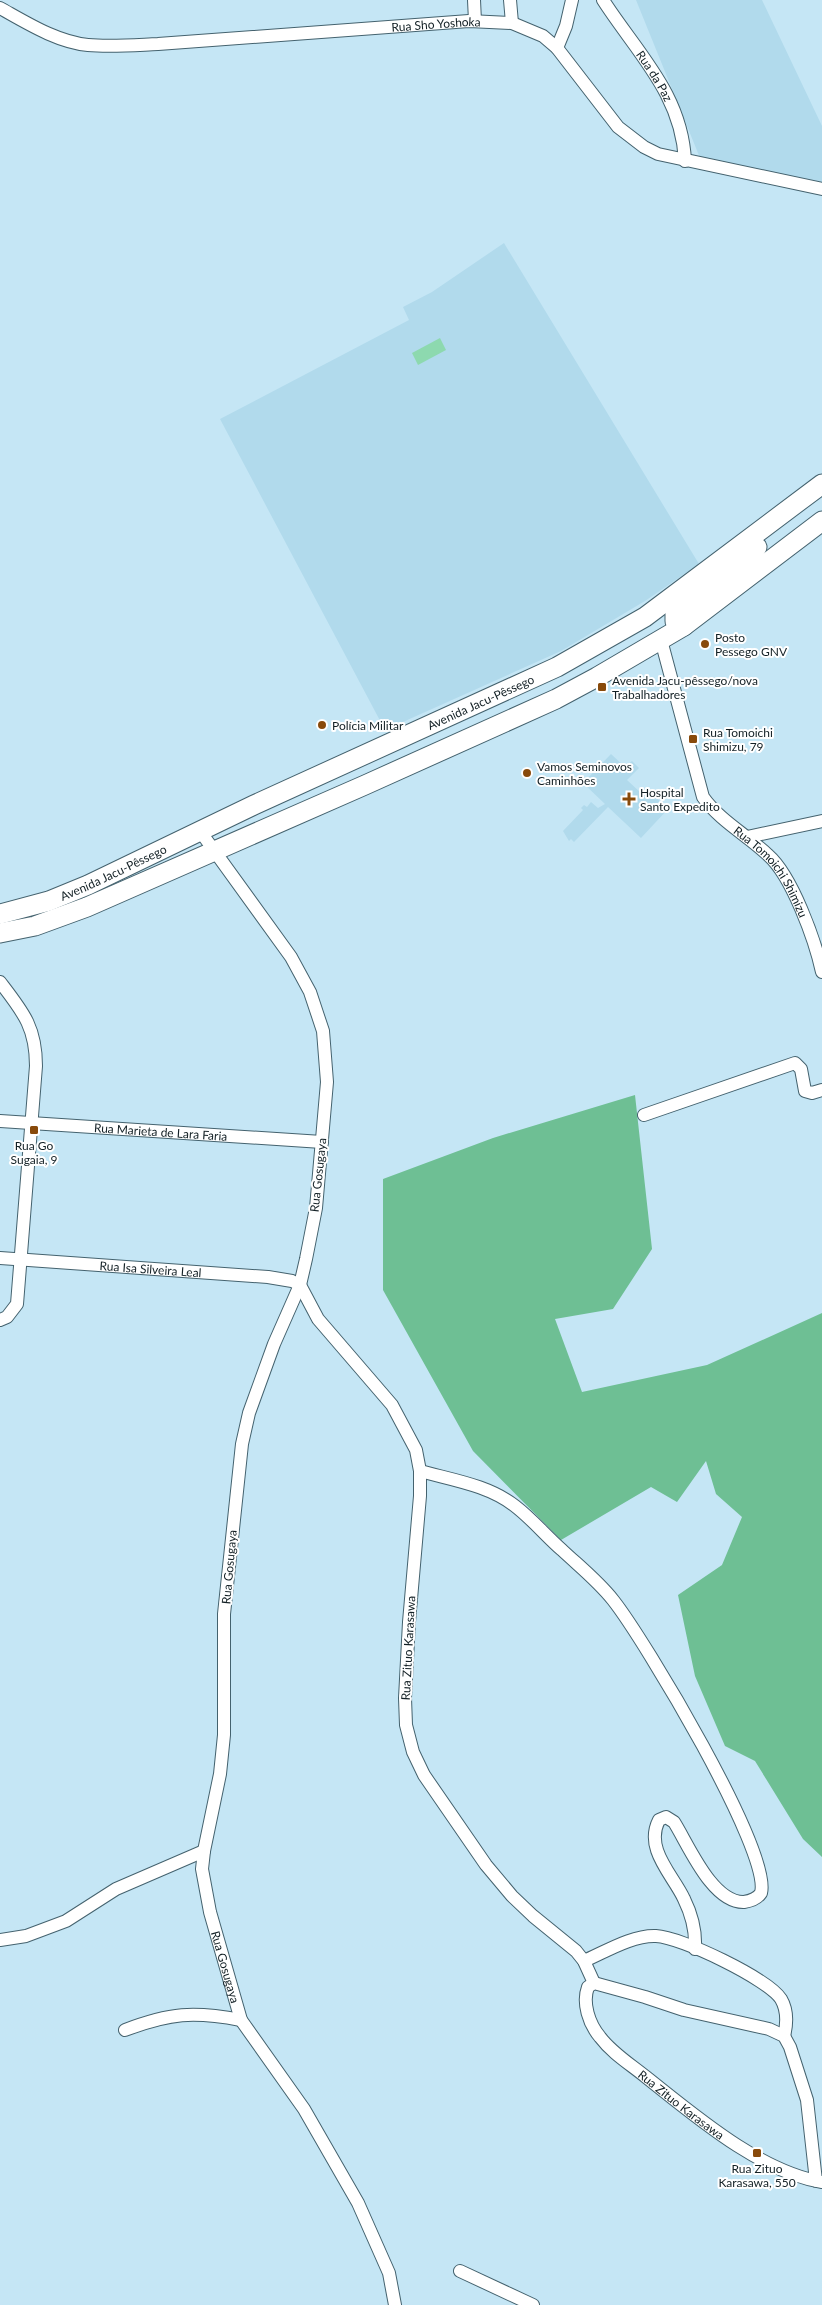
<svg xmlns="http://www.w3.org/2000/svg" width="822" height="2305" viewBox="0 0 822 2305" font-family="Lato,sans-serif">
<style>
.built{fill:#b1daec}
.green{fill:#8dd9af}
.forest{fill:#6ebf94}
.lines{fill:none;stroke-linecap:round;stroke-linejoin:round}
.minor-casing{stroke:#44626e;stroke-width:14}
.highway-casing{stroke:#44626e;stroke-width:21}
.minor{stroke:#fff;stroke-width:12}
.highway{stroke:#fff;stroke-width:19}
.poi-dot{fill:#884a0b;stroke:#fff;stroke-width:2}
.labels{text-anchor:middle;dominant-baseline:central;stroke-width:4;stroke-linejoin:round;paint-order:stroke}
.street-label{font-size:12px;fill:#132025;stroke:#fff}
.poi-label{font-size:12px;fill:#132025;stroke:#fff;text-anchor:start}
</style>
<rect width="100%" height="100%" fill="#c5e6f5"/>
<!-- built -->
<path class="built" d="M636 0H762L822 126V182L700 158Z
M504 243 699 564 645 601 561 651 385 730 220 419 409 320 403 307 432 292Z
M611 754 625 767 632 761 639 768 627 780 641 793 646 788 668 809 641 838 608 807 574 842 571 839 569 841 563 831 583 810 581 808 584 805 587 807 591 802 598 808 605 804 583 783Z"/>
<!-- green -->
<path class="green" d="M440 338 446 350 418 365 412 353Z"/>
<!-- forest -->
<path class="forest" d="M635 1095 652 1249 613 1309 555 1319 582 1392 707 1365 822 1313V1857L803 1839 755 1761 725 1746 695 1676 678 1595 722 1565 742 1517 716 1494 706 1461 677 1502 651 1487 561 1540 473 1451 383 1290V1179L493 1138Z"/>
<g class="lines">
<defs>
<g id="minor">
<path d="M474 0 475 21"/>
<path d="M510 0 512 23"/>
<path id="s1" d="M603 0C637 53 682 94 685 161"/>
<path id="s2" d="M0 8C27 23 57 42 88 45 111 47 135 45 158 44L469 21 512 23 543 36 557 48 618 127 644 147 658 154 822 189"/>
<path d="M557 48 566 26 572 0"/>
<path id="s3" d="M661 640 703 797C720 821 747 835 768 855 792 876 815 940 822 972"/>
<path id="s4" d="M200 831 291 957 310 992 323 1031 327 1082 316 1208 306 1259 300 1285 274 1344 249 1413 242 1444 224 1614V1735L220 1774 204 1851 202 1869 210 1912 241 2020 304 2109 358 2203 389 2273 395 2305"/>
<path d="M747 837 822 821"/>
<path d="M0 982C23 1012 36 1027 36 1066L17 1304 7 1317 0 1320"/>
<path d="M644 1115 795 1063 801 1069 805 1091 812 1093 822 1090"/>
<path id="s5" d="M0 1121 322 1142"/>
<path id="s6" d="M0 1258 268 1277 292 1281 300 1285 318 1319 392 1405 416 1450 420 1471V1496L409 1622 405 1698 406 1725 413 1752 424 1775 486 1865 512 1896 533 1916 576 1951 584 1961 594 1983"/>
<path d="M420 1471C452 1480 488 1485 515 1506 532 1519 546 1536 562 1550 579 1566 598 1581 613 1600 644 1639 772 1852 761 1893 757 1899 751 1901 744 1902 712 1903 688 1844 674 1822L666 1817 659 1820C644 1849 673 1875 684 1899 692 1915 696 1931 695 1949"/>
<path d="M0 1940 26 1936 66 1921 116 1889 204 1851"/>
<path d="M584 1961C605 1952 632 1935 656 1936 681 1937 768 1979 781 1999 788 2011 787 2024 784 2036"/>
<path d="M125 2030C170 2013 193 2011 241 2020"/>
<path id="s7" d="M816 2181 807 2100 790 2047 784 2036 769 2029 684 2010 645 1997 594 1983 588 1987C582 2003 589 2024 600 2037 612 2053 630 2064 646 2077 694 2115 760 2172 822 2182"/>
<path d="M460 2271 533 2305"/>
</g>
<g id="highway">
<path d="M684 626 675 621V614L746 563 757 547"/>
<path id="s8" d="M0 914 49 901 88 885 254 805 557 667 645 617 822 484"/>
<path d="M0 933 35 926 87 907 365 785 556 699 597 677 684 626 822 521"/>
</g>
</defs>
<!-- minor casing -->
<use href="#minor" class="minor-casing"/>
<!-- highway casing -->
<use href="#highway" class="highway-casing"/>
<!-- minor -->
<use href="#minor" class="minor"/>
<!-- highway -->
<use href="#highway" class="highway"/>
</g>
<!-- markers -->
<g class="poi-dot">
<circle cx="705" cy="644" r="5"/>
<rect x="597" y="682" width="10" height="10" rx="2.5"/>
<circle cx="322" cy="725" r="5"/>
<rect x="688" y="734" width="10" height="10" rx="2.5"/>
<circle cx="527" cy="773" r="5"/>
<path d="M626.5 791.5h5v5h5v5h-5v5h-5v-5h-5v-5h5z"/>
<rect x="29" y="1125" width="10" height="10" rx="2.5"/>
<rect x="752" y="2148" width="10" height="10" rx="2.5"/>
</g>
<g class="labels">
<!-- street labels -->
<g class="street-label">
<text stroke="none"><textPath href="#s2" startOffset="445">Rua Sho Yoshoka</textPath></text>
<text stroke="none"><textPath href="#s1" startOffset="92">Rua da Paz</textPath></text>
<text stroke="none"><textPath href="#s8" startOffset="526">Avenida Jacu-Pêssego</textPath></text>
<text stroke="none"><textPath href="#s8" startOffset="121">Avenida Jacu-Pêssego</textPath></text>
<text stroke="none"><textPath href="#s3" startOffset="265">Rua Tomoichi Shimizu</textPath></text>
<text stroke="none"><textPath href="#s5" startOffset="161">Rua Marieta de Lara Faria</textPath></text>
<text transform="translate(318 1175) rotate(-84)">Rua Gosugaya</text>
<text stroke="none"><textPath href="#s6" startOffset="151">Rua Isa Silveira Leal</textPath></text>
<text transform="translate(229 1567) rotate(-85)">Rua Gosugaya</text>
<text transform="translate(408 1648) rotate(-87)">Rua Zituo Karasawa</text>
<text stroke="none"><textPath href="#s4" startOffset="1191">Rua Gosugaya</textPath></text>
<text stroke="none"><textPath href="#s7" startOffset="514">Rua Zituo Karasawa</textPath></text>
</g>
<!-- poi labels -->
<g class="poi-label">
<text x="715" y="637">Posto<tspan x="715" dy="14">Pessego GNV</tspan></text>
<text x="612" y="680">Avenida Jacu-pêssego/nova<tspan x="612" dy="14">Trabalhadores</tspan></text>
<text x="332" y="725">Polícia Militar</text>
<text x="703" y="732">Rua Tomoichi<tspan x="703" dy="14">Shimizu, 79</tspan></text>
<text x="537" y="766">Vamos Seminovos<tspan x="537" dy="14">Caminhões</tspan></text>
<text x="640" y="792">Hospital<tspan x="640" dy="14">Santo Expedito</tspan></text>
<text x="34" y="1145" text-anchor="middle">Rua Go<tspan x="34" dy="14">Sugaia, 9</tspan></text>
<text x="757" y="2168" text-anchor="middle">Rua Zituo<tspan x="757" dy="14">Karasawa, 550</tspan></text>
</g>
</g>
</svg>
